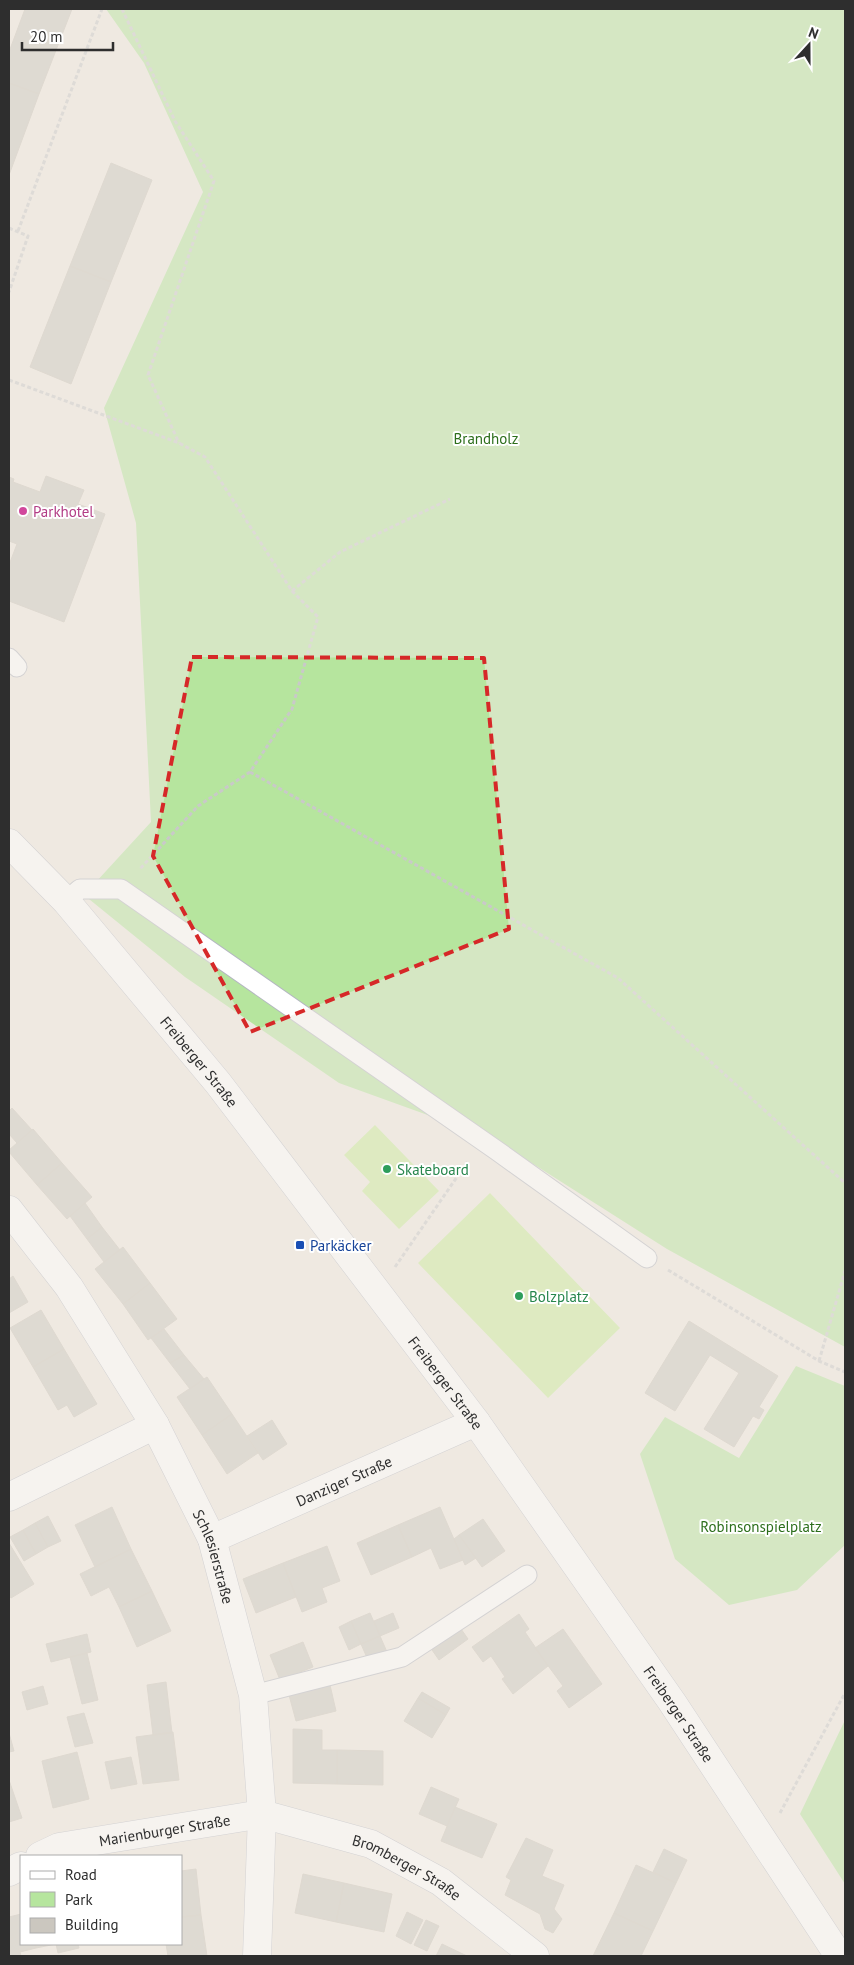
<svg xmlns="http://www.w3.org/2000/svg" width="854" height="1965" viewBox="0 0 854 1965" font-family="'PT Sans',sans-serif">
<style>
.green{fill:#b6e59e}
.pitch{fill:#c9ec9a}
.building{fill:#cbc7bf;stroke:#cbc5ba}
.lines{fill:none;stroke-linecap:round;stroke-linejoin:round}
.service-casing{stroke:#b4b7c1;stroke-width:21}
.minor-casing{stroke:#b4b7c1;stroke-width:29}
.secondary-casing{stroke:#b4b7c1;stroke-width:29}
.path{stroke:#c9c9c9;stroke-width:3;stroke-dasharray:4 2.5;stroke-linecap:butt}
.service{stroke:#fff;stroke-width:19}
.minor{stroke:#fff;stroke-width:28}
.secondary{stroke:#fff;stroke-width:28}
.marked{fill:none;stroke:#d62828;stroke-width:4;stroke-dasharray:10 6;stroke-linejoin:round}
.hotel-dot{fill:#d1479c;stroke:#fff;stroke-width:2}
.leisure-dot{fill:#2e9e5b;stroke:#fff;stroke-width:2}
.transit-dot{fill:#1a4fb4;stroke:#fff;stroke-width:2}
.labels{text-anchor:middle;dominant-baseline:central;stroke-width:4;stroke-linejoin:round;paint-order:stroke}
.park-label{font-size:15px;fill:#2c6e1b;stroke:#fff}
.hotel-label{font-size:15px;fill:#b23c85;stroke:#fff;text-anchor:start}
.street-label{font-size:15px;fill:#2e2e2e;stroke:#fff}
.leisure-label{font-size:15px;fill:#27864d;stroke:#fff;text-anchor:start}
.transit-label{font-size:15px;fill:#164399;stroke:#fff;text-anchor:start}
</style>
<rect width="100%" height="100%" fill="#efe9e1"/>
<!-- green -->
<path class="green" d="M106 9H845V1347L667 1249 494 1139 339 1083 185 977 84 895 151 822 136 523 104 408 203 192 144 63Z
M796 1366 845 1386V1545L797 1590 729 1605 675 1559 640 1454 665 1417 739 1458Z
M845 1720V1884L800 1814Z"/>
<!-- pitch -->
<path class="pitch" d="M375 1125 439 1191 399 1229 362 1191 370 1182 344 1155Z
M490 1193 620 1328 548 1398 418 1263Z"/>
<!-- building -->
<path class="building" d="M25 9H72L39 94 9 83V52Z
M9 83 39 94 9 175Z
M111 163 152 180 111 282 70 266Z
M70 266 111 282 71 384 30 367Z
M46 476 84 490 78 504 105 514 64 622 9 601V565L17 544 9 541V477L14 479 13 482 40 492Z
M12 1108 32 1130 17 1143 9 1134V1111Z
M33 1129 62 1163 37 1185 9 1152V1150Z
M62 1163 92 1197 67 1219 37 1185Z
M85 1203 102 1227 87 1239 70 1216Z
M102 1227 120 1250 104 1262 87 1239Z
M123 1247 150 1283 123 1304 95 1269Z
M13 1276 28 1302 9 1313V1279Z
M150 1283 177 1319 148 1340 123 1304Z
M41 1310 64 1349 33 1367 10 1328Z
M689 1321 778 1376 759 1407 764 1410 759 1419 753 1416 734 1447 704 1429 739 1373 710 1355 675 1411 645 1393Z
M164 1329 184 1355 170 1363 151 1338Z
M64 1349 97 1404 74 1417 67 1405 58 1410 33 1367Z
M184 1355 204 1379 190 1389 170 1363Z
M207 1377 232 1414 202 1435 177 1397Z
M232 1414 258 1453 227 1474 202 1435Z
M272 1420 287 1444 263 1460 247 1436Z
M112 1507 131 1549 95 1567 75 1525Z
M440 1507 463 1560 440 1569 431 1548 412 1557 398 1525Z
M48 1516 61 1541 48 1547 35 1523Z
M483 1519 505 1551 482 1567 459 1535Z
M35 1523 48 1547 36 1554 23 1530Z
M398 1525 412 1557 371 1575 357 1543Z
M23 1530 36 1554 24 1561 10 1537Z
M459 1535 476 1558 465 1565 454 1539Z
M9 1543 34 1584 11 1598 9 1595Z
M327 1546 340 1581 322 1588 327 1602 302 1612 283 1563Z
M131 1549 152 1591 119 1607 109 1587 91 1596 80 1574Z
M283 1563 296 1597 256 1613 243 1579Z
M152 1591 171 1631 137 1647 119 1607Z
M370 1613 380 1636 361 1644 351 1621Z
M393 1613 399 1628 380 1636 374 1621Z
M519 1614 529 1629 525 1632 548 1666 513 1694 502 1679 505 1677 491 1656 483 1662 472 1647Z
M351 1621 361 1644 349 1650 339 1627Z
M459 1626 468 1639 439 1660 430 1647Z
M563 1629 602 1684 569 1708 557 1691 563 1686 535 1648Z
M87 1634 91 1652 51 1662 46 1644Z
M380 1636 387 1652 368 1660 361 1644Z
M303 1642 313 1667 280 1680 270 1655Z
M87 1653 98 1700 82 1704 70 1657Z
M166 1682 172 1733 153 1735 147 1685Z
M330 1685 336 1711 296 1721 289 1695Z
M43 1686 48 1704 27 1710 22 1692Z
M422 1692 450 1708 446 1715 418 1698Z
M418 1698 446 1715 432 1738 404 1721Z
M84 1713 93 1743 75 1747 67 1717Z
M293 1729 322 1730V1750H337V1784L293 1783Z
M173 1732 179 1780 143 1784 136 1737Z
M9 1733 14 1751 9 1752Z
M337 1750 383 1751V1785L337 1784Z
M77 1752 89 1799 53 1808 42 1761Z
M131 1757 137 1784 111 1789 105 1762Z
M9 1780 22 1818 9 1822Z
M431 1787 459 1799 447 1826 419 1814Z
M455 1807 497 1824 482 1858 441 1841Z
M526 1838 553 1850 542 1876 564 1885 554 1909 562 1919 553 1933 545 1929 540 1914 505 1895 511 1880 506 1877Z
M664 1849 687 1860 676 1883 653 1872Z
M636 1865 676 1883 653 1931 614 1913Z
M196 1869 201 1915 181 1917V1871Z
M303 1874 344 1883 336 1922 295 1913Z
M344 1883 392 1894 384 1932 336 1922Z
M407 1912 423 1920 411 1944 396 1936Z
M614 1913 653 1931 641 1956H593Z
M21 1914V1944H35L36 1948 20 1952 21 1956H9V1917Z
M201 1915 207 1956H168L166 1944H181V1917Z
M426 1920 439 1926 427 1951 414 1945Z
M35 1944H78L79 1948 58 1953 56 1944 36 1948Z
M442 1944 467 1956H436Z"/>
<g class="lines">
<defs>
<path id="service" d="M9 658 17 667
M66 901 80 889H121L496 1150 647 1258
M253 1695 402 1657 527 1575"/>
<g id="minor">
<path id="s1" d="M9 1210 69 1287 155 1425 212 1539 253 1695 262 1814 257 1956"/>
<path d="M9 1497 155 1425"/>
<path id="s2" d="M212 1539 476 1422"/>
<path id="s3" d="M40 1856 59 1847 262 1814 371 1844 441 1882 535 1956"/>
<path d="M9 1872 21 1866"/>
</g>
<g id="secondary">
<path id="s4" d="M9 843 66 901 218 1083 476 1422 672 1702 839 1956"/>
</g>
</defs>
<!-- service casing -->
<use href="#service" class="service-casing"/>
<!-- minor casing -->
<use href="#minor" class="minor-casing"/>
<!-- secondary casing -->
<use href="#secondary" class="secondary-casing"/>
<!-- path -->
<path class="path" d="M122 9 175 121 214 181 148 375 179 443
M9 228 28 236 9 292
M18 231 102 9
M9 380 179 443 205 457 292 591 318 617 292 709 250 772 198 806 139 870
M292 591 340 552 450 499
M250 772 618 978 845 1183
M395 1267 468 1161
M668 1270 819 1361 845 1372
M819 1361 845 1271
M780 1813 845 1693"/>
<!-- service -->
<use href="#service" class="service"/>
<!-- minor -->
<use href="#minor" class="minor"/>
<!-- secondary -->
<use href="#secondary" class="secondary"/>
</g>
<!-- marked area -->
<path d="M0 0H854V1965H0ZM192 657 484 658 509 929 250 1032 153 856Z" fill="#efe9e1" fill-opacity=".55" fill-rule="evenodd"/>
<path class="marked" d="M192 657 484 658 509 929 250 1032 153 856Z"/>
<!-- markers -->
<circle class="hotel-dot" cx="23" cy="511" r="5"/>
<g class="leisure-dot">
<circle cx="387" cy="1169" r="5"/>
<circle cx="519" cy="1296" r="5"/>
</g>
<rect class="transit-dot" x="295" y="1240" width="10" height="10" rx="2.5"/>
<g class="labels">
<!-- park labels -->
<g class="park-label">
<text x="486" y="438">Brandholz</text>
<text x="761" y="1526">Robinsonspielplatz</text>
</g>
<!-- hotel labels -->
<g class="hotel-label">
<text x="33" y="511">Parkhotel</text>
</g>
<!-- street labels -->
<g class="street-label">
<text stroke="none"><textPath href="#s4" startOffset="290">Freiberger Straße</textPath></text>
<text stroke="none"><textPath href="#s4" startOffset="695">Freiberger Straße</textPath></text>
<text stroke="none"><textPath href="#s2" startOffset="144">Danziger Straße</textPath></text>
<text stroke="none"><textPath href="#s1" startOffset="405">Schlesierstraße</textPath></text>
<text stroke="none"><textPath href="#s4" startOffset="1100">Freiberger Straße</textPath></text>
<text stroke="none"><textPath href="#s3" startOffset="128">Marienburger Straße</textPath></text>
<text stroke="none"><textPath href="#s3" startOffset="382">Bromberger Straße</textPath></text>
</g>
<!-- leisure labels -->
<g class="leisure-label">
<text x="397" y="1169">Skateboard</text>
<text x="529" y="1296">Bolzplatz</text>
</g>
<!-- transit labels -->
<g class="transit-label">
<text x="310" y="1245">Parkäcker</text>
</g>
</g>
<!-- border -->
<rect width="854" height="1965" fill="none" stroke="#2e2e2e" stroke-width="20"/>
<!-- legend -->
<rect x="20" y="1855" width="162" height="90" fill="#ffffff" stroke="#ababab"/>
<rect x="30" y="1871" width="25" height="8" fill="#ffffff" stroke="#ababab"/>
<text x="65" y="1880" font-size="15" fill="#2e2e2e">Road</text>
<rect x="30" y="1892" width="25" height="15" fill="#b6e59e" stroke="#ababab"/>
<text x="65" y="1905" font-size="15" fill="#2e2e2e">Park</text>
<rect x="30" y="1918" width="25" height="15" fill="#cbc7bf" stroke="#ababab"/>
<text x="65" y="1930" font-size="15" fill="#2e2e2e">Building</text>
<!-- north arrow -->
<g transform="translate(809 45) rotate(21)" stroke="#ffffff" stroke-width="4" paint-order="stroke">
<path d="M0-4L9 19L0 12L-9 19Z" fill="#2e2e2e"/>
<text y="-8" font-size="14" font-weight="bold" text-anchor="middle" fill="#2e2e2e">N</text>
</g>
<!-- scale -->
<path d="M22 42v8h91v-8" fill="none" stroke="#2e2e2e" stroke-width="2.5"/>
<text x="30" y="42" font-size="15" fill="#2e2e2e" stroke="#ffffff" stroke-width="4" paint-order="stroke">20 m</text>
</svg>
